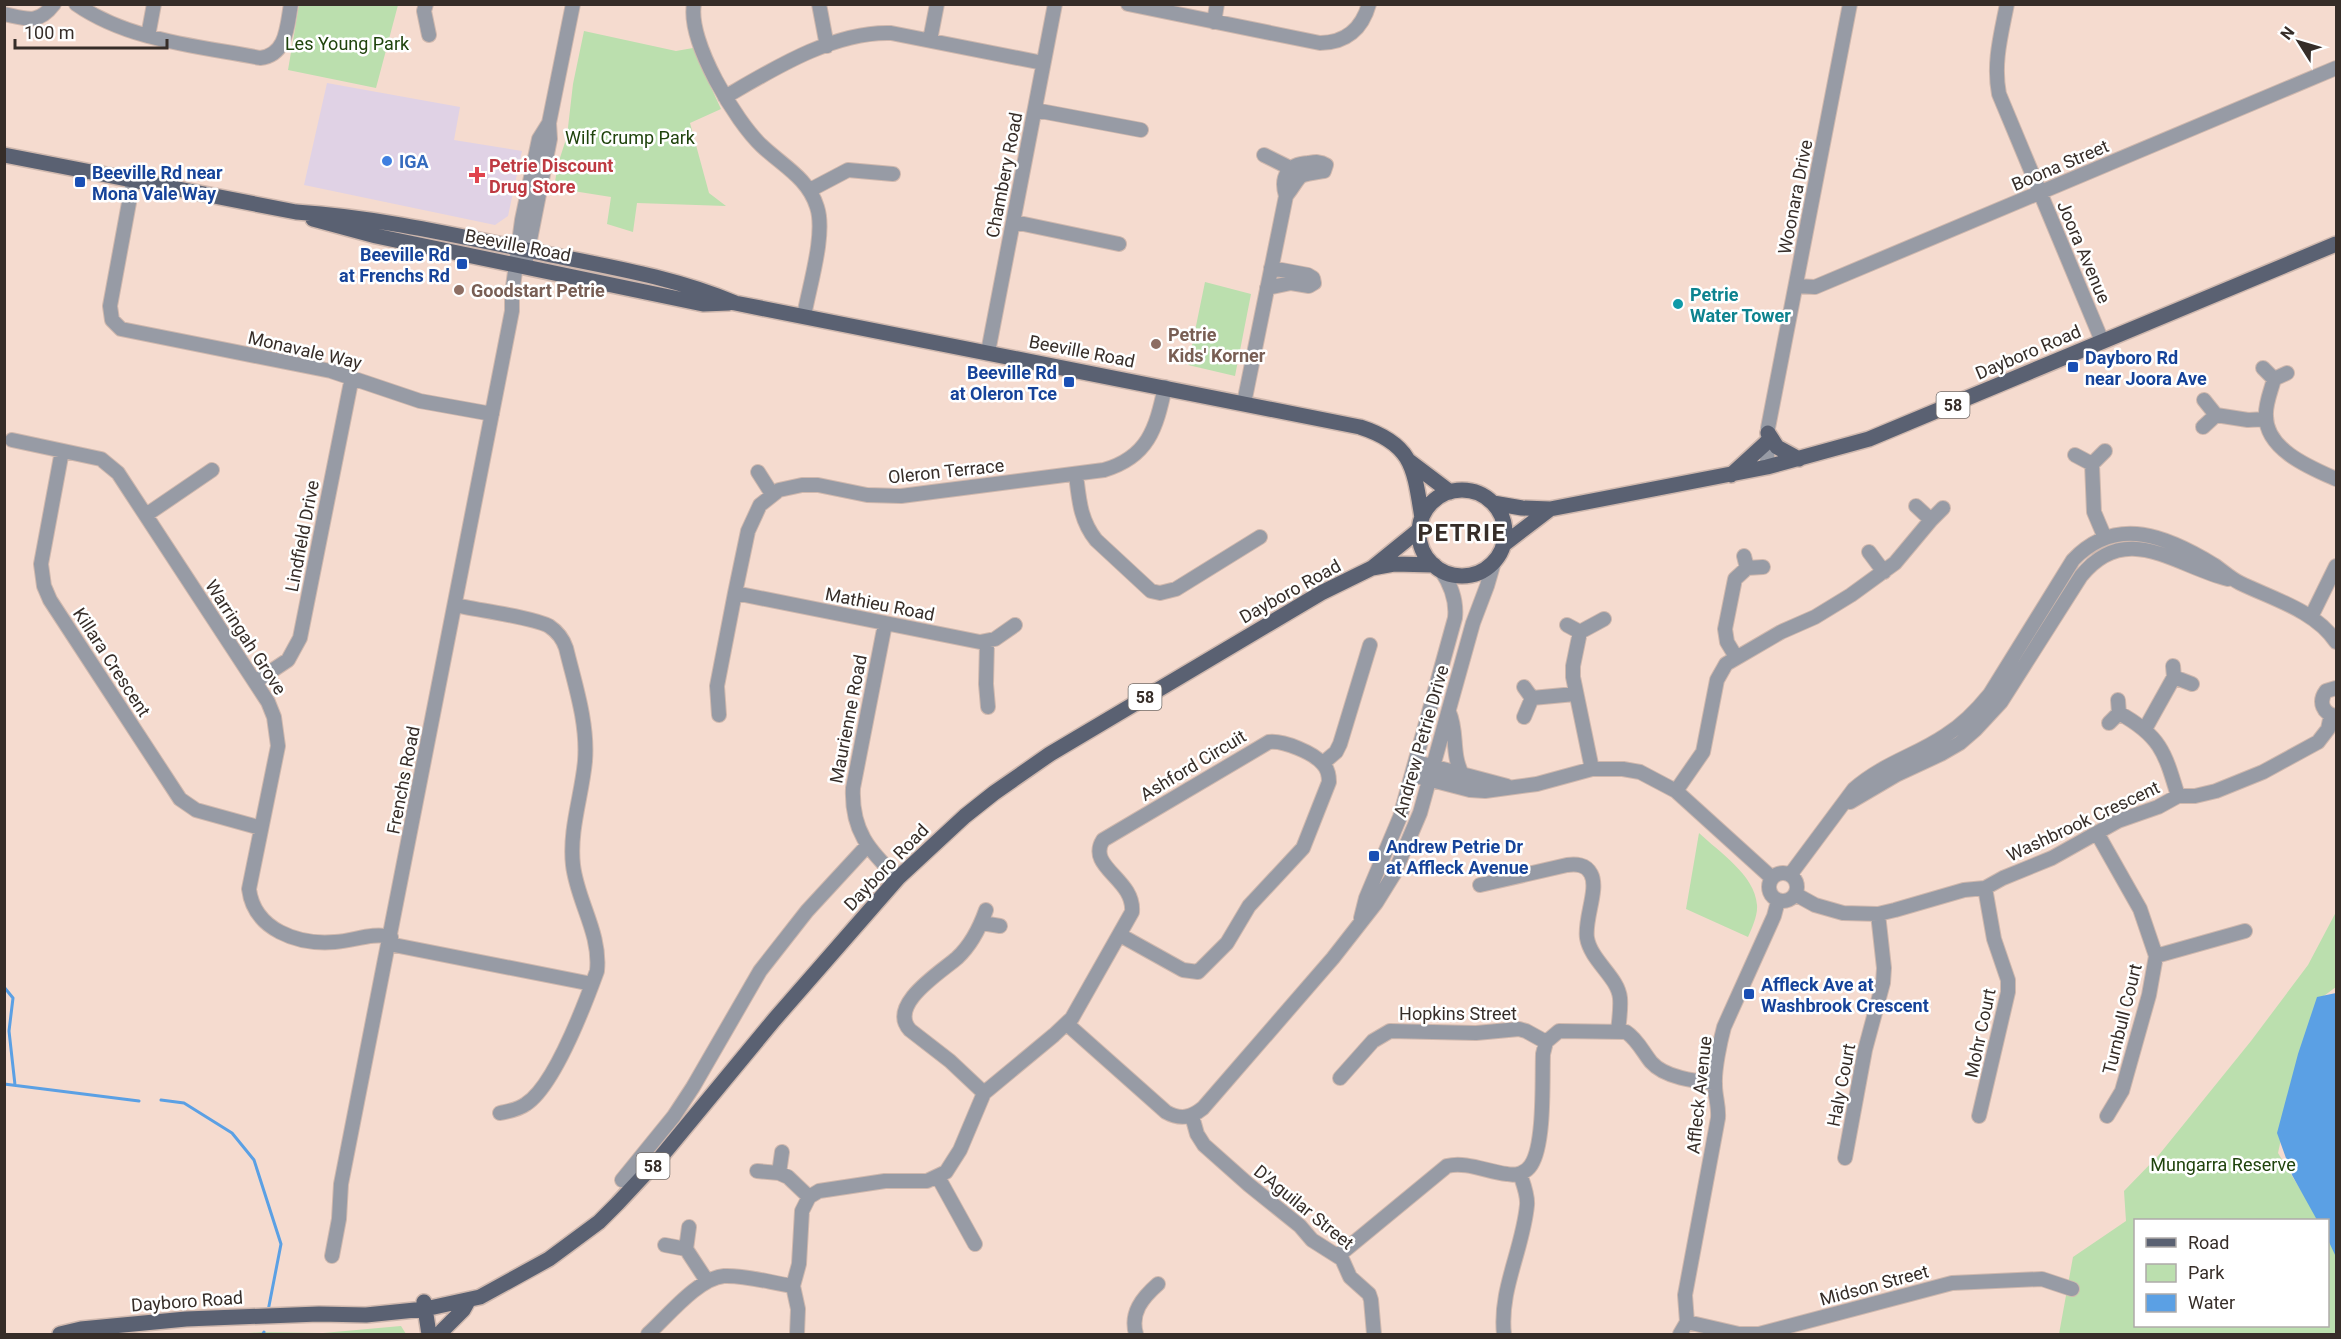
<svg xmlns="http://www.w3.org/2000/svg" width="2341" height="1339" viewBox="0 0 2341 1339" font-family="Roboto,sans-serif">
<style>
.commercial{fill:#e0d2e5}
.green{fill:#bbdfae}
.water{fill:#5ba0e4}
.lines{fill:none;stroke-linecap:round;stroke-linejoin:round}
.stream{stroke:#5ba0e4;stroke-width:3}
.minor-casing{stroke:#cfb8ae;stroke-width:16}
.major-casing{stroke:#cfb8ae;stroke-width:18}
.minor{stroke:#979ba5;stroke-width:14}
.major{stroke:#5a6172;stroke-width:15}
.shop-dot{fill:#3f7fe0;stroke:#fff;stroke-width:2}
.health-dot{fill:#e0444e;stroke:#fff;stroke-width:2}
.transit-dot{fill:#1a4fb4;stroke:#fff;stroke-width:2}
.education-dot{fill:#8d6e63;stroke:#fff;stroke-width:2}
.culture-dot{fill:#0f9aa8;stroke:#fff;stroke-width:2}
.labels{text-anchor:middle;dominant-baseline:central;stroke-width:5;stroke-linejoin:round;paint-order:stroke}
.shield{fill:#fff;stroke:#726c68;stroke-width:1.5}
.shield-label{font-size:16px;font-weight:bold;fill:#362d28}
.park-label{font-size:18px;fill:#1f430c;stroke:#fff}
.shop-label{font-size:18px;font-weight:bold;fill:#366cbe;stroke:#fff;text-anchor:start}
.health-label{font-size:18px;font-weight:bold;fill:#be3a42;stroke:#fff;text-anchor:start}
.street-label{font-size:18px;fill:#362d28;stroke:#fff}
.transit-label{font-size:18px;font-weight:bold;fill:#164399;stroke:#fff;text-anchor:start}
.education-label{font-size:18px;font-weight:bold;fill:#785e54;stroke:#fff;text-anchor:start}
.culture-label{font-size:18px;font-weight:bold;fill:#0d838f;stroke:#fff;text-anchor:start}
.district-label{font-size:24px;font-weight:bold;letter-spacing:1.5px;fill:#362d28;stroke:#fff}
</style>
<rect width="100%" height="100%" fill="#f5dbcf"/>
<!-- commercial -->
<path class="commercial" d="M327 83 460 107 454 140 522 151 508 216 495 225 304 185Z"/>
<!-- green -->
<path class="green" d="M299 5H398L376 88 288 70Z
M584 31 676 51 693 48 721 109 690 123 709 193 726 206 637 203 633 232 607 224 611 197 554 188 558 164 567 136 573 84Z
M1205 282 1251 294 1235 376 1188 365Z
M1699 833C1719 852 1755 875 1757 905 1758 915 1752 928 1748 937L1686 909Z
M2336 912V987L2317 1001 2294 1079 2278 1153 2319 1220H2136V1326H2328V1234L2336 1248V1334H2059L2073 1257 2126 1221 2124 1191 2158 1156 2251 1041 2308 965Z
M401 1326 406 1334H233L264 1332 323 1333Z"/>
<!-- water -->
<path class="water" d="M2336 993V1257L2328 1240V1220H2317L2292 1175 2277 1133 2298 1054 2317 997Z"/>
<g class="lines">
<!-- stream -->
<path class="stream" d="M4 987 13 998 9 1031 15 1085
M4 1084 139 1101
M161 1100 184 1103 232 1133 254 1160 281 1244 268 1311
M263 1334 264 1332"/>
<defs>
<path id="minor" d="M76 4C129 41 199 46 260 58 287 55 287 26 291 4
M426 4 424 11 429 35
M694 4C687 41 736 122 762 146 783 166 808 178 817 207 826 234 809 287 804 316
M819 4 827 46
M1128 4 1320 43C1346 43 1362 29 1369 4
M2007 4C2001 35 1993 63 1999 94L2102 341
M4 14C27 19 38 25 54 4
M1214 22 1217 4
M148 36 154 4
M930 40 937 4
M725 97C773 69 834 31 891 33L1043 63
M1035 110 1141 130
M1264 155 1290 168
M133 181 110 306 112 320 121 329 331 371 420 401 492 414
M810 190 848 170 893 174
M1014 222 1119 244
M526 260 550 139 549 123 573 4
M1796 286 1815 287 2336 68
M1267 288 1291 283 1309 286 1314 283 1313 278 1308 275 1271 268
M988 352 1055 4
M2263 368 2274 379 2287 373
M2274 379C2271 391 2265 404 2266 416 2266 450 2311 468 2336 479
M1244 403 1286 196C1280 177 1288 164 1308 163 1315 162 1320 161 1326 165L1324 171C1293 176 1304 173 1286 196
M2216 415 2248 420 2266 419
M2203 427 2216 415 2204 400
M12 440 101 459 118 473 268 702 274 717 278 746 249 889C254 930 298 945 335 942 354 941 372 932 391 937
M62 451 41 564 44 586 50 600 180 799 196 810 261 828
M2075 455 2092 464 2105 451
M2092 464 2094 512 2105 538
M1767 467 1768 428 1850 4
M758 472 772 494
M1076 475C1079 499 1080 520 1096 540L1151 591 1160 593 1176 589 1260 537
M1916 506 1931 520 1943 508
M146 515 212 470
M1869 552 1884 572
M1744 556 1747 568 1763 567
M735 593 980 642 995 639 1015 625
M455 605C476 610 532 617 549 626 558 632 563 639 566 648 575 685 588 723 585 761 582 795 569 830 573 865 577 901 601 933 597 971 585 1004 554 1086 526 1104 518 1110 509 1111 500 1113
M2311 617 2336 566
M885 624 853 788C851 830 869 851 898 878
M1567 625 1580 632 1604 619
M1580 632 1573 666V677L1592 769
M987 642 986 684 988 707
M1736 657 1727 642 1725 629 1735 579 1747 568
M2173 666 2174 677 2192 684
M255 682 288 660 300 638 352 377
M2336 688 2326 691C2318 702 2323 714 2336 716
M1532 698 1575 694
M1449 712C1458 732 1451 753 1462 774
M2119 713C2161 736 2165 753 2178 796
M719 715 717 686 735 593 748 531 760 505 779 490 802 485H818L867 495 901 496 1104 470C1148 457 1156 429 1165 387
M1524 717 1532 698 1524 687
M2109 723 2119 713 2118 700
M2145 729 2174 677
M1323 763 1336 752 1340 744 1370 645
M1424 764 1507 786
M1412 775 1470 790 1485 791 1537 784 1592 769H1623L1640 772 1676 791 1772 878
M1676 791 1703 752 1717 680 1726 664 1781 632 1815 617 1851 595 1895 563 1931 520
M1850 802 1896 775 1941 754 1960 743 1975 730 2001 702 2081 576C2126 520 2174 565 2228 579
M2097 833 2140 909 2156 956 2149 995 2122 1091 2107 1116
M1769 887a14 14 0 1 1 28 0a14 14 0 1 1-28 0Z
M1790 875 1854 789C1884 763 1915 756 1946 735 1964 724 1977 710 1990 694L2073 560C2117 514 2168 537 2214 565 2223 571 2230 578 2240 583 2273 599 2316 611 2336 642
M1480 885 1567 865C1576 864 1586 864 1591 874 1599 889 1584 919 1587 938 1591 961 1618 977 1620 998 1621 1009 1619 1021 1618 1031
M1795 894 1815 905 1843 913 1878 914 1895 910 1964 890 1985 888 2003 878 2052 858 2118 821 2158 807 2178 796H2195L2216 791 2263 772 2318 742 2328 729 2331 715
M1361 918 1366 898 1400 817 1455 618C1457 600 1451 585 1441 570
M982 923 1000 926
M389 944 592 984
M2156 956 2245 931
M1067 1024 1166 1112C1180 1120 1191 1118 1203 1108L1333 958 1376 903 1394 874 1420 813 1473 623 1487 586 1494 562
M1340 1078 1373 1041 1390 1031 1476 1033 1519 1029 1526 1031 1546 1042
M984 1093 950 1061 910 1030C887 1005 941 972 957 958 970 946 980 927 986 910
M1192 1116 1197 1134 1204 1145 1249 1185 1300 1226 1312 1240 1342 1259 1350 1277 1369 1294 1371 1300 1374 1334
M1979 1116 2008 992V980L1994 939 1985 888
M1845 1158 1865 1050 1883 983 1884 968 1878 914
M757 1171 779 1173 782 1152
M779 1173 788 1177 809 1197
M938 1177 975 1244
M622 1180 674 1116 693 1087 760 971 807 911 867 846
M665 1245 686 1249 689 1227
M686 1249 707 1281
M1339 1255 1447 1166C1466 1161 1488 1172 1507 1174 1516 1176 1526 1173 1531 1165 1545 1144 1542 1079 1543 1054L1546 1042 1559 1031 1626 1032C1637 1039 1643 1052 1651 1062 1665 1078 1695 1081 1715 1083
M332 1256 339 1219 341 1184 512 311V294L522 220 539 139 549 123
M1687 1322 1739 1334H1759L1952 1283 2042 1279 2072 1289
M648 1334C667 1317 698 1278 724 1276 747 1275 771 1283 793 1286
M797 1334 798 1309 793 1286 799 1264 802 1211 809 1197 819 1191 885 1181H927L946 1172 960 1150 984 1093 1054 1035 1072 1018 1132 912C1135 879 1086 867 1103 840L1269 742C1283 740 1314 753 1323 764 1328 769 1329 776 1329 782L1303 848 1249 906 1227 943 1198 972 1183 970 1120 935
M1136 1334C1130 1313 1142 1298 1158 1284
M1504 1334C1499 1290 1523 1249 1527 1205 1528 1195 1523 1183 1520 1174
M1680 1334 1687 1322 1685 1295 1718 1118C1719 1106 1715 1097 1715 1085 1714 1070 1720 1042 1724 1027L1774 916 1778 901"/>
<path id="major" d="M4 155 296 212C374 217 450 234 527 250 597 265 669 275 735 303L1360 427C1413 444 1414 468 1422 518
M313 219 376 236 703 304 729 303
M1768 433 1777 447 1799 459
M1409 461 1450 492
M1731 475 1767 442
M1419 533a43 43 0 1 1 86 0a43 43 0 1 1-86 0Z
M1493 503 1522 508 1550 509 1767 467 1869 439 2336 244
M1503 545 1550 509
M1372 568 1394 564 1434 565
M424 1302 429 1334
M442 1331 463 1310 468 1301
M60 1334 81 1329 186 1319 319 1314 366 1315 425 1309 480 1297 549 1259 599 1222 618 1203 660 1158 774 1020 898 878 965 816 994 793 1050 754 1321 593 1372 568 1420 529"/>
</defs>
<!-- minor casing -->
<use href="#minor" class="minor-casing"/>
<!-- major casing -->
<use href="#major" class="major-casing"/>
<!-- minor -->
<use href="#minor" class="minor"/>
<!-- major -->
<use href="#major" class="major"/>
</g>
<!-- markers -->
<circle class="shop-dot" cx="387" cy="161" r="6"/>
<path class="health-dot" d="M474 166h6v6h6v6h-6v6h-6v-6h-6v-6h6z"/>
<g class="transit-dot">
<rect x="74" y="176" width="12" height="12" rx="3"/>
<rect x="456" y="258" width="12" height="12" rx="3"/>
<rect x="2067" y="361" width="12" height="12" rx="3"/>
<rect x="1063" y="376" width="12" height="12" rx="3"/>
<rect x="1368" y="850" width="12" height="12" rx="3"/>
<rect x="1743" y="988" width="12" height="12" rx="3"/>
</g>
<g class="education-dot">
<circle cx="459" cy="290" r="6"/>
<circle cx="1156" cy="344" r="6"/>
</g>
<circle class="culture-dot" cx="1678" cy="304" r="6"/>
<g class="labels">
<!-- shield labels -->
<g class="shield">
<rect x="1936.5" y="392" width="33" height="26" rx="4.5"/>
<rect x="1128.5" y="684" width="33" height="26" rx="4.5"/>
<rect x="636.5" y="1153" width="33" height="26" rx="4.5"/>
</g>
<g class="shield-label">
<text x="1953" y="405">58</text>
<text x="1145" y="697">58</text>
<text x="653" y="1166">58</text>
</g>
<!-- park labels -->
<g class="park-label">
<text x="347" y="43">Les Young Park</text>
<text x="630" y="137">Wilf Crump Park</text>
<text x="2223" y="1164">Mungarra Reserve</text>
</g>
<!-- shop labels -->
<g class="shop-label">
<text x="399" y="161">IGA</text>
</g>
<!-- health labels -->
<g class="health-label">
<text x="489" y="165">Petrie Discount<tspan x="489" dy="21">Drug Store</tspan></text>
</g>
<!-- street labels -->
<g class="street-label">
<text transform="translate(2060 165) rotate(-23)">Boona Street</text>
<text transform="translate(1004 175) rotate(-79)">Chambery Road</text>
<text transform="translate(1795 197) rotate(-79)">Woonara Drive</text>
<text transform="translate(518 245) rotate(11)">Beeville Road</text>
<text transform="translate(2084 252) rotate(67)">Joora Avenue</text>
<text transform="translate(305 350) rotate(13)">Monavale Way</text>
<text transform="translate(1082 351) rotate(11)">Beeville Road</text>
<text transform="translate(2028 352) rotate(-23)">Dayboro Road</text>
<text transform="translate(946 471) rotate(-6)">Oleron Terrace</text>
<text transform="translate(302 536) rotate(-79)">Lindfield Drive</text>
<text transform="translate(1290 591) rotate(-29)">Dayboro Road</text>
<text transform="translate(880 604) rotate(11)">Mathieu Road</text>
<text transform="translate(246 637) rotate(57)">Warringah Grove</text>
<text transform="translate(112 662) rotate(57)">Killara Crescent</text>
<text transform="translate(848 719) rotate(-79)">Maurienne Road</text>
<text transform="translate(1421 741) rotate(-74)">Andrew Petrie Drive</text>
<text transform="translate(1193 765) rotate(-31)">Ashford Circuit</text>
<text transform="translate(403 780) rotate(-79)">Frenchs Road</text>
<text transform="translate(2083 821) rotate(-25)">Washbrook Crescent</text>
<text transform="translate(886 867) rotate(-46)">Dayboro Road</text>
<text x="1458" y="1013">Hopkins Street</text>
<text transform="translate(2122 1019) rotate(-76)">Turnbull Court</text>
<text transform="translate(1980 1033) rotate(-78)">Mohr Court</text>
<text transform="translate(1841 1085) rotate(-79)">Haly Court</text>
<text transform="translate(1699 1095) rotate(-84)">Affleck Avenue</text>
<text transform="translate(1304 1207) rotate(39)">D'Aguilar Street</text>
<text transform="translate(1874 1285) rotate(-15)">Midson Street</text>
<text transform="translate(187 1301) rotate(-4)">Dayboro Road</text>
</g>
<!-- transit labels -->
<g class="transit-label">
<text x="92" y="172">Beeville Rd near<tspan x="92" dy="21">Mona Vale Way</tspan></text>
<text x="450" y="254" text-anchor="end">Beeville Rd<tspan x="450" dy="21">at Frenchs Rd</tspan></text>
<text x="2085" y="357">Dayboro Rd<tspan x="2085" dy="21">near Joora Ave</tspan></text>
<text x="1057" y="372" text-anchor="end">Beeville Rd<tspan x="1057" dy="21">at Oleron Tce</tspan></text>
<text x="1386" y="846">Andrew Petrie Dr<tspan x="1386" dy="21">at Affleck Avenue</tspan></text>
<text x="1761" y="984">Affleck Ave at<tspan x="1761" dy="21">Washbrook Crescent</tspan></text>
</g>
<!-- education labels -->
<g class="education-label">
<text x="471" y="290">Goodstart Petrie</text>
<text x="1168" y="334">Petrie<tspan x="1168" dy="21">Kids' Korner</tspan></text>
</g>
<!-- culture labels -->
<g class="culture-label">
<text x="1690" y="294">Petrie<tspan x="1690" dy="21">Water Tower</tspan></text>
</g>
<!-- district labels -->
<g class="district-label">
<text x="1462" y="533">PETRIE</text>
</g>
</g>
<!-- border -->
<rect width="2341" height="1339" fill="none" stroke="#362d28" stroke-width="12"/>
<!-- legend -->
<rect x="2134" y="1219" width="195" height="108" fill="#ffffff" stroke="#afaba9" stroke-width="1.5"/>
<rect x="2146" y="1238" width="30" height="9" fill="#5a6172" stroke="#afaba9" stroke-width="1.5"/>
<text x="2188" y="1249" font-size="18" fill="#362d28">Road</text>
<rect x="2146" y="1264" width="30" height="18" fill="#bbdfae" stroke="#afaba9" stroke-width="1.5"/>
<text x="2188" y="1279" font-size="18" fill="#362d28">Park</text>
<rect x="2146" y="1294" width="30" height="18" fill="#5ba0e4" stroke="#afaba9" stroke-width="1.5"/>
<text x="2188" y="1309" font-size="18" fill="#362d28">Water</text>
<!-- north arrow -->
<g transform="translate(2299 42) rotate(307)" stroke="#ffffff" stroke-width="4.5" paint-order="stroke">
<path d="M0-4.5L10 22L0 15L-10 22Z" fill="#362d28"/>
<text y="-9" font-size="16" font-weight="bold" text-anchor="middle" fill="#362d28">N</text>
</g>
<!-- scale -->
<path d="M15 39v9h152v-9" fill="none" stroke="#362d28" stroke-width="3"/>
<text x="24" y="39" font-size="18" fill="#362d28" stroke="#ffffff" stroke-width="4.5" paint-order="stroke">100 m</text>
</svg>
